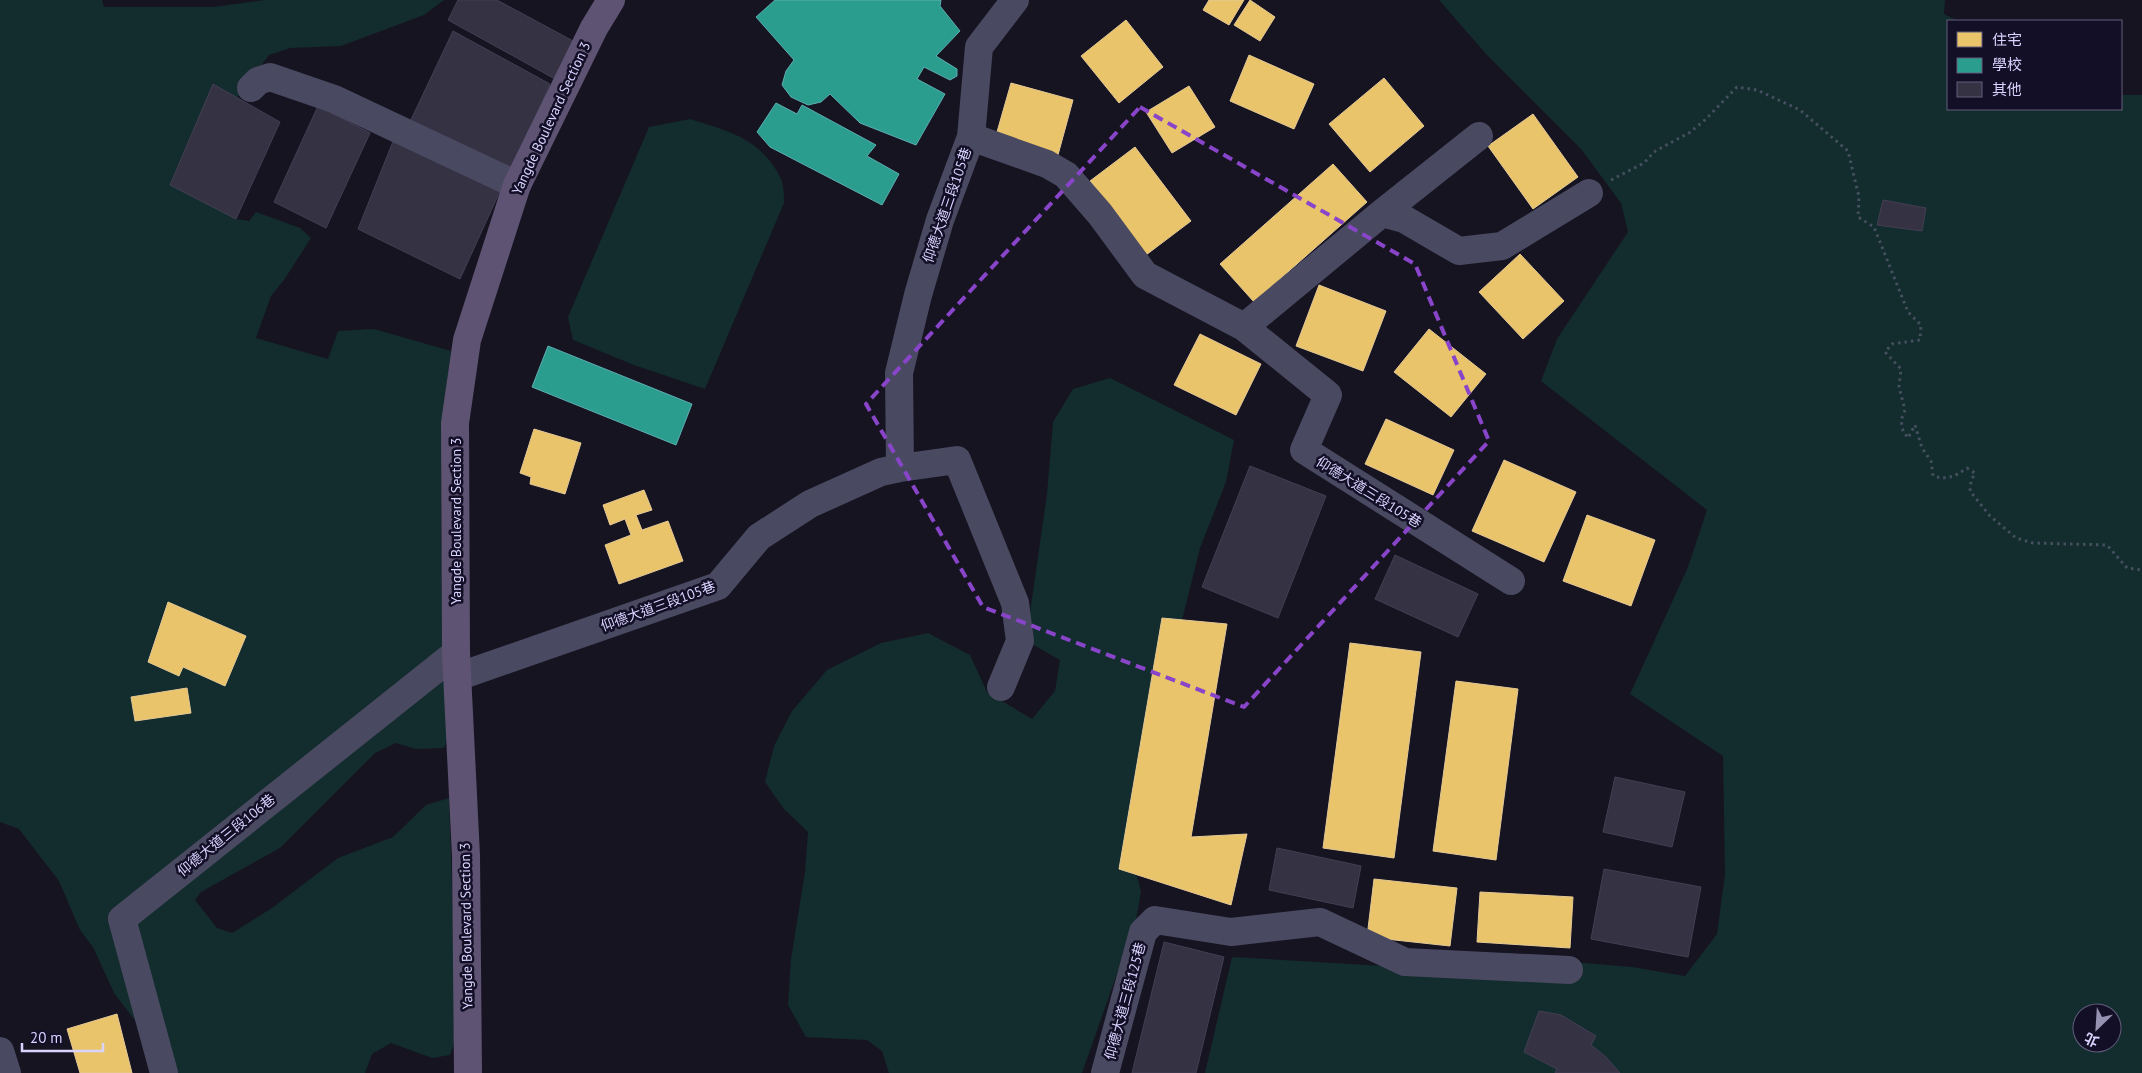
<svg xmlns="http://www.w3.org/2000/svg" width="2142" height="1073" viewBox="0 0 2142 1073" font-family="'PT Sans','Noto Sans TC',sans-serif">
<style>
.green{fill:#132c2d;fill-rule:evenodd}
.homes{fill:#e9c46a;stroke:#e4c997}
.schools{fill:#2a9d8f;stroke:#5eaeb1}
.building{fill:#343243;stroke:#433f54}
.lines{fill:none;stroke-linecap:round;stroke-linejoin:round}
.path{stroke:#44505f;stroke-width:3;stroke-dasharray:2.5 4;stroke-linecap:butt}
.minor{stroke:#4a4962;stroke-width:28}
.major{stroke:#5e5373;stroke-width:28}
.marked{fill:none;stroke:#8945c9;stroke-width:4;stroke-dasharray:10 6;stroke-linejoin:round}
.labels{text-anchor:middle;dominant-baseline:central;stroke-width:5;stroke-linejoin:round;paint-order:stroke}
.street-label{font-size:14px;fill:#d9d4ff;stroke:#130f26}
</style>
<rect width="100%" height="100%" fill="#161421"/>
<!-- green -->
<path class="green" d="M0 0H102L104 7H213L265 0H444L424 15 341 46 290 48 269 55 237 98 213 84 170 184 236 219 249 221 256 212 300 228 311 238 284 280 271 296 256 338 328 359 338 331 374 329 451 351 442 421 441 536 450 732 444 748 416 749 396 743 375 753 280 848 201 892 195 900 217 928 232 933 272 908 338 858 393 837 426 805 449 798 457 1036 450 1055 432 1058 391 1043 372 1054 365 1073H175L114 993 93 947 80 930 59 881 19 829 0 822Z
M1439 0H1945L1944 14 1958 21H1948V109H2121V95H2142V1073H1205L1232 957 1401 967 1585 963 1632 967 1685 976 1717 934 1725 874 1723 756 1630 694 1688 567 1707 510 1541 381 1557 339 1628 232 1621 203 1581 149 1487 55ZM2082 1013H2112V1043H2082Z
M690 119C729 131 762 139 781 179 784 186 784 196 784 203L705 389 634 365 573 340 568 317 649 127Z
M1110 378 1234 440 1226 482 1200 548 1182 620 1162 618 1119 869 1137 876 1141 892 1136 920 1082 1073H889L882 1051 867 1040 806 1037 788 1005 791 959 805 872 808 832 784 809 765 782 774 746 792 711 827 670 881 643 928 633 970 655 987 692 1032 719 1055 691 1060 660 1030 643V613L1047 494 1053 422 1073 389Z"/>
<!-- homes -->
<path class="homes" d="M1209 0H1244L1229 25 1203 10Z
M1250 0 1275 17 1260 41 1234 25Z
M1126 20 1163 67 1119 103 1081 56Z
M1249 55 1314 84 1294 129 1230 101Z
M1384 78 1424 126 1370 172 1329 124Z
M1011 83 1073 100 1058 155 995 139Z
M1189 86 1215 127 1172 153 1146 112Z
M1533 114 1578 177 1533 209 1488 146Z
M1135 147 1191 221 1146 255 1090 181Z
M1333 164 1367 202 1254 302 1220 264Z
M1520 254 1564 301 1523 339 1479 292Z
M1319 285 1386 311 1363 371 1296 346Z
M1429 329 1486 374 1451 417 1394 372Z
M1200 334 1261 364 1236 415 1174 385Z
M1386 419 1454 450 1433 495 1365 464Z
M534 429 581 443 565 494 530 484 531 477 520 473Z
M1504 460 1576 492 1544 562 1472 531Z
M644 490 652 510 636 515 642 530 668 521 683 561 619 584 605 545 631 535 625 519 610 525 603 505Z
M1587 515 1655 540 1631 606 1563 581Z
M168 602 246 636 225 686 183 667 179 676 148 662Z
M1162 618 1227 624 1191 837 1247 834 1231 905 1119 869Z
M1350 643 1421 652 1394 858 1323 848Z
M1456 681 1518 689 1496 860 1433 851Z
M187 688 191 713 135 721 131 697Z
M1374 879 1457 888 1450 946 1367 937Z
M1480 892 1573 897 1570 948 1477 942Z
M117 1014 132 1073H80L67 1029Z"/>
<!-- schools -->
<path class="schools" d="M775 0H941L940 6 960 31 936 56 957 69V76L950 80 924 67 917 79 945 94 916 145 860 123 830 94 821 102 808 105 791 97 782 85 786 71 794 60 756 17Z
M776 103 797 114 802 105 876 145 867 156 899 174 882 205 770 147 757 132Z
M548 346 692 404 676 445 532 387Z"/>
<!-- building -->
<path class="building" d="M458 0H497L575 42 555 79 448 20Z
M453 31 550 84 511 176 408 126Z
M213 84 280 122 236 219 170 185Z
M318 106 370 133 326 228 274 202Z
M396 134 501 189 460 279 358 229Z
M1883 200 1926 208 1922 231 1877 225Z
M1250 466 1326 496 1278 618 1202 587Z
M1395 555 1478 594 1458 637 1375 599Z
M1615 777 1685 792 1672 847 1603 832Z
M1277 848 1361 866 1353 908 1269 890Z
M1604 869 1701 887 1688 957 1591 939Z
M1164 942 1224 957 1196 1073H1132Z
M1539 1011 1561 1015 1596 1036 1591 1045 1606 1057 1620 1073H1555L1557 1069 1524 1052Z"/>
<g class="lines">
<!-- path -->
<path class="path" d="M1611 180 1644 163 1654 152 1670 143 1689 133 1706 119 1737 87 1757 90 1800 110 1848 151 1859 197 1858 217 1874 227 1908 312 1921 325 1920 340 1892 344 1885 352 1901 369 1899 387 1905 410 1901 420 1903 431 1908 438 1915 425 1922 448 1931 461 1933 476C1948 480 1954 477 1967 468L1975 473 1971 481 1970 491 1990 516 2016 538 2033 543 2107 545 2127 568 2142 570"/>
<!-- minor -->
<path class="minor" d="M251 88 258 81 270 77 334 99 517 185
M971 137 979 47 1015 0
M1382 213 1479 136
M1244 327 1382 213 1404 219 1459 251 1502 246 1589 193
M900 468 957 460 1015 603 1020 641 1001 687
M457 677 718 586 759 537 810 504 881 472 900 468 899 373 918 295 940 220 971 137 1047 164 1066 175 1100 214 1145 275 1244 327 1328 395 1304 450 1511 581
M0 1051 7 1073
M164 1073 122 919 456 653
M1105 1073 1143 932 1155 920 1231 932 1320 922 1405 962 1569 970"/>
<!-- major -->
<path class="major" d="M468 1073 466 856 456 653 455 423 467 340 517 185 594 28 611 0"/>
</g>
<!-- marked area -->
<path class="marked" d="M1140 107 1415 264 1489 441 1244 707 983 607 866 404Z"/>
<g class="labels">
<!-- street labels -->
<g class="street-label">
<text transform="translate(551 118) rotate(-65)">Yangde Boulevard Section 3</text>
<text transform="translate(947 205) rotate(-71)">仰德大道三段105巷</text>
<text transform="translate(1369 492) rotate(32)">仰德大道三段105巷</text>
<text transform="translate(456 521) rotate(-90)">Yangde Boulevard Section 3</text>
<text transform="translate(658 606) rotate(-20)">仰德大道三段105巷</text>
<text transform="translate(226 835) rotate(-39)">仰德大道三段106巷</text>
<text transform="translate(466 926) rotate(-91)">Yangde Boulevard Section 3</text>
<text transform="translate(1125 1001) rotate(-75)">仰德大道三段125巷</text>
</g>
</g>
<!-- legend -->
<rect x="1947" y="20" width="175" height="90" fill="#130f26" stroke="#625e7d"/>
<rect x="1957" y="32" width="25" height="15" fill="#e9c46a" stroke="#625e7d"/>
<text x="1992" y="45" font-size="15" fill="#d9d4ff">住宅</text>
<rect x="1957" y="58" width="25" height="15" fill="#2a9d8f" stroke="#625e7d"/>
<text x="1992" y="70" font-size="15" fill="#d9d4ff">學校</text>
<rect x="1957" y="82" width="25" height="15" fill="#343243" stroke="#625e7d"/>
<text x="1992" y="95" font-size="15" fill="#d9d4ff">其他</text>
<!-- north arrow -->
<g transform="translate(2097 1028) rotate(205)"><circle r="24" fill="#130f26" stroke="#625e7d"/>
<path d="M0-4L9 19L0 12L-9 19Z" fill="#9591b1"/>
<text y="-8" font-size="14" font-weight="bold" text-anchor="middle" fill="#d9d4ff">北</text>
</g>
<!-- scale -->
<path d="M22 1043v8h81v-8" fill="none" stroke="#d9d4ff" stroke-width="2.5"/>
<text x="30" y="1043" font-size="15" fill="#d9d4ff" stroke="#130f26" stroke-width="4" paint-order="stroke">20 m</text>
</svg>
